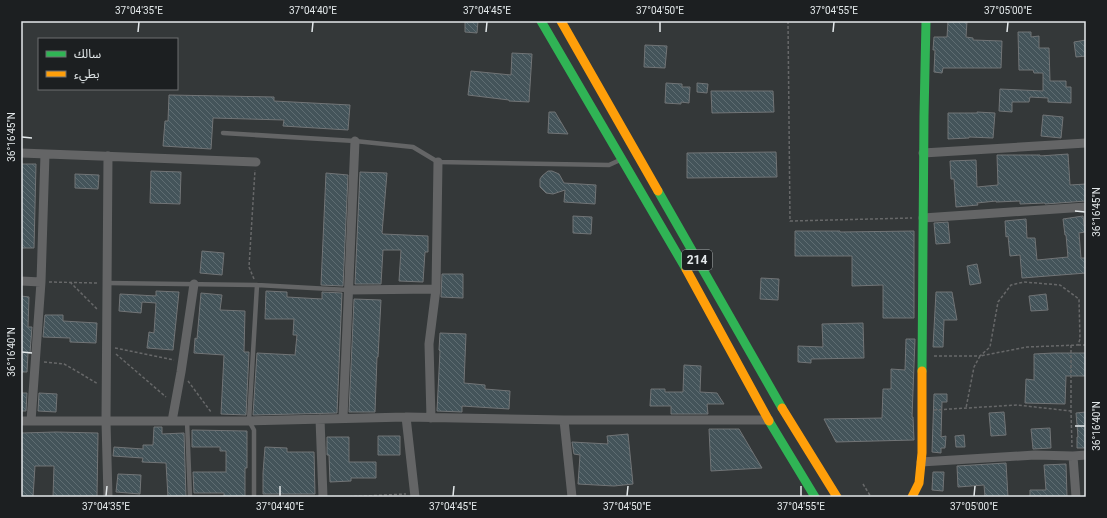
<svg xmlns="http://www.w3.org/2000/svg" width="1107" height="518" viewBox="0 0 1107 518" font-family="Roboto,'Noto Sans Arabic',sans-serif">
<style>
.building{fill:url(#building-back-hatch);stroke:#717476}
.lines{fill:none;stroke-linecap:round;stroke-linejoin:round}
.path{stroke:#676869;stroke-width:1.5;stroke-dasharray:3 2;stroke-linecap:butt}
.lane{stroke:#646566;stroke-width:4.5}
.street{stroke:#646566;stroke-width:9}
.fast{stroke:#30b455;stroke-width:9}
.slow{stroke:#ff9f0a;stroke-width:9}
.ticks{fill:none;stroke:#e3e8ea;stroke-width:1.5}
.labels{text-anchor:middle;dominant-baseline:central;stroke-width:3;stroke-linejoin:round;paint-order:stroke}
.shield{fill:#1c1f21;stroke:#a7acae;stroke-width:1}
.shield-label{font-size:12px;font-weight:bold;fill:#e3e8ea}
.neatline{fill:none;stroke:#e3e8ea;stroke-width:1.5}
.ticks-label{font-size:10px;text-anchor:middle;fill:#e3e8ea}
</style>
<defs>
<pattern id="building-back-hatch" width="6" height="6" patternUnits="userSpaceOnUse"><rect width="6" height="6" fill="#44545a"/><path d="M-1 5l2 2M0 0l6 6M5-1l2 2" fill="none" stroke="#5f6d72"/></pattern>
</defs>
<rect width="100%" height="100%" fill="#343839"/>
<!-- building -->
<path class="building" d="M465 21H478L477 33 465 32Z
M948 21H967L966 37 973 38V40L1002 41 1001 68H943L942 73 934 72 935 50H933L934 37H947Z
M1018 32H1031V37L1039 36V48H1049L1050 81H1066V87H1071V103L1048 102V98L1030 97 1029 102H1012V112L999 111 1000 89 1043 91V73H1034L1033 70H1019Z
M1086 40V56L1076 57 1074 42Z
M645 45 667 46 665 68 644 67Z
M512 53 532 54 529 102 509 101V100L468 95 471 71 511 75Z
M666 83 682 84V87H690L689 103 681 102V104L665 103Z
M697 83 708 84 707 93 697 92Z
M711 91H773L774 112 712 113Z
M169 95 274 97V101L350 105 348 130 283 126 284 120 213 118 211 149 163 146 165 121H168Z
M549 112H555L568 134 548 133Z
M977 112 995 113 993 138 969 137V138L948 139V113H977Z
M1043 115 1063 117 1061 138 1041 136Z
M776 152 777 177 687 178V153Z
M1068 154 1070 185 1086 184V201L1045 204V203L1020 204V201L996 202V201L977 203 978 205 956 207 954 179H951L950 161 976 160 977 187 998 185 997 155H1040V156Z
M21 164H36L34 248H21Z
M151 171 181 172 180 204 150 203Z
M548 171H552L559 174 564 183 596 185 595 204 564 202 565 190 553 194 546 193 540 187V179L542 176Z
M360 172 387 173 382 233 383 234 428 236V252H425L423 282 399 281 401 250H383L381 284H355Z
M326 173 348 175 343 286 321 285Z
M75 174 99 175 98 189 75 188Z
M573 216 592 217 591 234 573 233Z
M1083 216 1085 232 1079 233 1081 258H1086V273L1022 278 1020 255 1010 256 1008 236 1006 237 1005 221 1026 219 1027 238H1035L1037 260 1068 257 1066 235H1065L1063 219Z
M948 222 950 243 936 244 934 223Z
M795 231H840V232L914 231V318H883V285L852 286V256H795Z
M202 251 224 253 222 275 200 273Z
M977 264 981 283 970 285 967 266Z
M442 274H463V298L441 297Z
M761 278 779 279 778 300 760 299Z
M156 291 179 292 173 350 147 348 149 332 154 333 156 303 142 302 141 313 119 311 120 294 156 296Z
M266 291 287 292V297L322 299V292L342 293 337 413 253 415 257 353 295 355 297 335H293L294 319H265Z
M936 292H952L957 320H944L943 347H933Z
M201 293 222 295 220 310 245 311 244 352H249L246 415 221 414 224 355 194 353 195 338 197 339Z
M1046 294 1048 310 1031 311 1029 296Z
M21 296 29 297 28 327H32L30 353H28L27 372H21Z
M354 299 381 300 378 357H377L375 412H349Z
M45 315H63V321L97 323 96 343 70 342V338L43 337Z
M863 323 864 358 811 359V363L798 362V346L823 347 822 324Z
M440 333 466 334 464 383 485 385V389L510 391 509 409 462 406V412L437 411 440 351 439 350Z
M906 339H915L912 417H913L914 440 836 442 824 419 882 418 883 389H891V369L905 370Z
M1054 353H1086V376H1066L1065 404 1025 403 1026 379 1034 380V354Z
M684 365 701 366 700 392 717 393 724 404H707L708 414H671V406H650L651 389H665V392H683Z
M21 393H27L26 411H21Z
M39 393 57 394 56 412 38 411Z
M934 394H947V402H942L941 437 946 436 945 448H941V453L932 452Z
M1004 412 1006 435 991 436 989 413Z
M1086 412V448H1077V437H1078L1076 413Z
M154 427H162V434L184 433 186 497H168L166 463 142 462 143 458 113 456 114 447 143 449V445H153Z
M1050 428 1051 448 1033 449 1031 429Z
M709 429H739L762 468 711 471Z
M192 430 247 431V468H245V497H224V493H194L193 472H226V451H220V447H192Z
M56 432 98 433 97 497H53L54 466H35L33 497H21V433Z
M628 434 633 484 614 486 578 484 580 455 574 454 572 442 608 444 607 436Z
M964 435 965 447H956L955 436Z
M378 436H400V455H378Z
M327 437H349V462H376V478H351V481L330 482 329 455H327Z
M265 447 287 448V452H314L315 494H263V473Z
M1006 463 1008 497H985L984 485 958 487 957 466Z
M1066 464 1067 497H1030V490H1046L1044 465Z
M933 472H944L943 491 932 490Z
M118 474 141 475 140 494 116 492Z"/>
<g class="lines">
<!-- path -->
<path class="path" d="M788 21 790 221 912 218
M254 279 249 267 255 170
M49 282 97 283
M70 282 97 309
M1071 345V411L1072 447
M1078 345H1086
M115 348 174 360
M116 354 166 397
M934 356H980L990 347 998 302 1011 285 1024 282 1060 285 1079 299 1080 339 1078 345 1027 347 980 356 974 367 966 408
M44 362 64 364 73 369 98 384
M188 381 211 412
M934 410 1017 405 1071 411
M863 484 871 497
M344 497 406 494"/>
<!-- lane -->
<path class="lane" d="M223 133 355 141 413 147 438 162 609 165 620 160
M107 283 257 285 348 290
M187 421 190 497
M254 497V430L249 421 257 285"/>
<!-- street -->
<path class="street" d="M21 153 256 162
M923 153 1086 143
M923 218 1086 207
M21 281 41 282 45 154
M348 290 436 289
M406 417 415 497
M343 418 355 141
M431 418 429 344 436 289 438 162
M320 419 323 497
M564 420 572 497
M21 421H249L406 417 564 420H769
M31 421 41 282
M172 421 181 372 194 284
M1073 456 1076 497
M921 462 1035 455 1073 456 1086 455
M108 497 106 421 108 156"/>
<!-- fast -->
<path class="fast" d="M541 21 686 269
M658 191 782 408
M922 371 924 116 926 21
M769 421 815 497"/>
<!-- slow -->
<path class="slow" d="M561 21 658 191
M686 269 769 421
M782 408 837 497
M912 497 919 483 922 453V371"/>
</g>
<!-- ticks -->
<path class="ticks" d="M138 32 139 22M312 32 313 22M486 32 487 22M660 32V22M833 32 834 22M1007 32 1008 22M22 137 32 138M1075 211 1085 212M22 352 32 353M1075 426H1085M106 496 107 486M280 496V486M453 496 454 486M627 496 628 486M801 496V486M974 496 975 486"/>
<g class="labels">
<!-- shield labels -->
<rect class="shield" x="682" y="250" width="30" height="20" rx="3"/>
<g class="shield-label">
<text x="697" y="260">214</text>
</g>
</g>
<!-- border -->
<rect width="1107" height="518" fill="none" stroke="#1c1f21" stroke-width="44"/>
<!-- legend -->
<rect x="38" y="38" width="140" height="52" fill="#1c1f21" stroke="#6c6f71"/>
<rect x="46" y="51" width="20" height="6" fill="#30b455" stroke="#6c6f71"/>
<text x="74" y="58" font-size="12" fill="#e3e8ea">سالك</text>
<rect x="46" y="71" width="20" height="6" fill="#ff9f0a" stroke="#6c6f71"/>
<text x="74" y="78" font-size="12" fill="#e3e8ea">بطيء</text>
<rect x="22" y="22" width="1063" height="474" class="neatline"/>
<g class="ticks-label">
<text x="139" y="14">37°04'35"E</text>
<text x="313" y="14">37°04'40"E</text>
<text x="487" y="14">37°04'45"E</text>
<text x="660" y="14">37°04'50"E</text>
<text x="834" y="14">37°04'55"E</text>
<text x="1008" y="14">37°05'00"E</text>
<text transform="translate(11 137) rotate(-90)" y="4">36°16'45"N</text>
<text transform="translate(1096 212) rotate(-90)" y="4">36°16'45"N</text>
<text transform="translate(11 352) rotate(-90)" y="4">36°16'40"N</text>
<text transform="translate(1096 426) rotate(-90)" y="4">36°16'40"N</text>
<text x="106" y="510">37°04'35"E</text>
<text x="280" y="510">37°04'40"E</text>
<text x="453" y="510">37°04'45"E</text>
<text x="627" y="510">37°04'50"E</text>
<text x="801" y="510">37°04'55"E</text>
<text x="974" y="510">37°05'00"E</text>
</g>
</svg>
